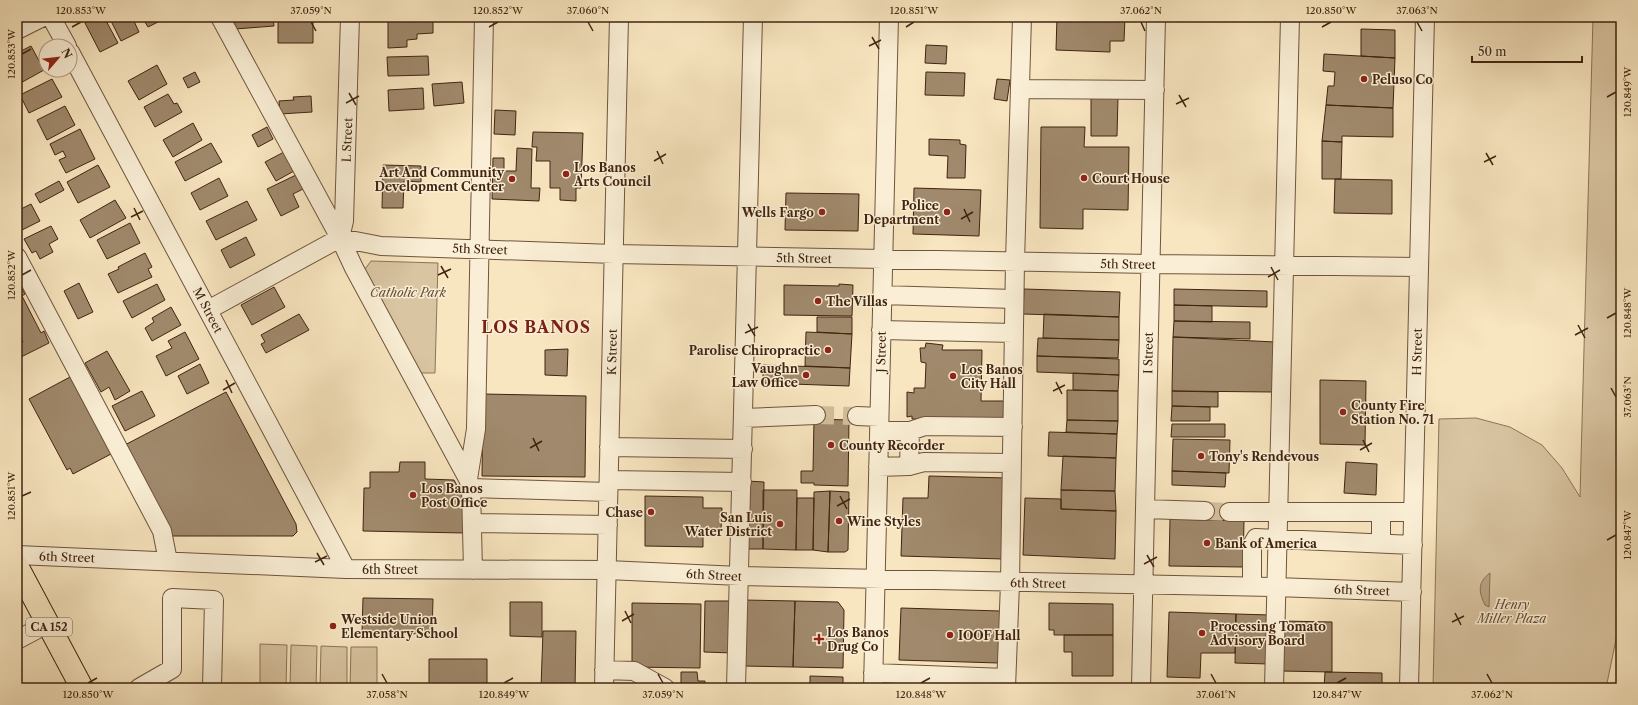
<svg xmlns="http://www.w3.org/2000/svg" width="1638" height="705" viewBox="0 0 1638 705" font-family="'Libre Caslon Text',serif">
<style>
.green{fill:#d9c5a2;stroke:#8d7459}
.water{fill:#baa484;stroke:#8a7156}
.building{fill:#a0896c;stroke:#412410}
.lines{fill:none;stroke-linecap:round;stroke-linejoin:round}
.minor-tunnel{stroke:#d3bf9d;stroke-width:18;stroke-dasharray:18 9;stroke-linecap:butt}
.minor-casing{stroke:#6f543c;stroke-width:20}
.highway-casing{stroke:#412410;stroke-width:24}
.minor{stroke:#faefd6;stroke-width:18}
.highway{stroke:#f8e6c0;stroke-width:22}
.ticks{fill:none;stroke:#412410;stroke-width:1.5}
.poi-dot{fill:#8f2418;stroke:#faefd6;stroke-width:1.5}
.labels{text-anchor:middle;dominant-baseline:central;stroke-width:3;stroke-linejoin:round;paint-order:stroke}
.shield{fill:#faefd6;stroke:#78614b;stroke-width:1}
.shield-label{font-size:11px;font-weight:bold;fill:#412410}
.poi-label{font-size:12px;font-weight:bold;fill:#412410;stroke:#faefd6;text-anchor:start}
.street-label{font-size:12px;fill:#412410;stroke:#faefd6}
.park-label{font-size:12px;font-style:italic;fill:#674c34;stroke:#faefd6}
.district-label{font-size:16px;font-weight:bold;letter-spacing:1px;fill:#7a1f14;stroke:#faefd6}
.neatline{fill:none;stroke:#412410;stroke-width:1.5}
.ticks-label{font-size:10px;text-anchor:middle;fill:#412410}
</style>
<rect width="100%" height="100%" fill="#f8e6c0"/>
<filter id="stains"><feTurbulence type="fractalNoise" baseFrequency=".005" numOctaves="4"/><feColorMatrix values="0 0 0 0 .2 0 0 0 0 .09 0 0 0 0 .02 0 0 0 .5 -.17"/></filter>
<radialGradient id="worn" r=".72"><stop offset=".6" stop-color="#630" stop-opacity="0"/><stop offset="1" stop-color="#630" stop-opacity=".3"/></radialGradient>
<!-- green -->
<path class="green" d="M1593 17H1621V553L1619 625 1606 688H1433L1439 419 1476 418 1510 427 1542 445 1562 468 1580 497Z
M371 261 438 263 435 373H418L362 273Z
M260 644 287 645 286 688H260Z
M291 645 317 646 316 688H290Z
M321 646 347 647V688H320Z
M351 647H377V688H350Z"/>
<!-- water -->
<path class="water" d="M1490 573 1489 607 1485 605C1478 591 1478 582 1490 573Z"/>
<!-- building -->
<path class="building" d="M98 17H104L118 43 100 52 85 23Z
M109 17H132L139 32 121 41Z
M142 17H165L166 18 148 27Z
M234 17H273L274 26 235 29Z
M388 17H413V21L433 20V33L417 34V39L407 40V47L388 48Z
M922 17H963V18H922Z
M1057 17H1125L1124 41H1110V52L1056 50Z
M278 20H313V43H278Z
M1361 29 1395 30V58L1361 56Z
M926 45 947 46 946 64 925 63Z
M31 46 44 70 17 85V53Z
M1324 54 1395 58 1393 108 1326 105 1328 86H1334L1335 72 1323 71Z
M428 56 429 75 388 76 387 57Z
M157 65 167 84 139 100 128 81Z
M195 72 200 82 188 88 183 78Z
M926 72 965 73 964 96 925 95Z
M52 79 62 97 29 113 20 95Z
M997 79 1010 80 1007 101 994 99Z
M462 82 464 103 434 106 432 84Z
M423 88 424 109 389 111 388 90Z
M168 94 174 104 177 103 182 112 155 127 144 107Z
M311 96 312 112 280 114 279 101 294 100 293 97Z
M1091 98H1118L1117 136H1091Z
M1326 105 1393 108V137L1342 136V142L1322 141Z
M65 106 75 125 47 140 37 120Z
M495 110 516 111 515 135 494 134Z
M193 123 202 140 173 157 163 140Z
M267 127 273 139 258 147 252 135Z
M1041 127H1085L1084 147H1129L1128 210 1083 209V229L1040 228Z
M80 129 95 159 66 173 59 160 66 157 63 151 55 155 50 144Z
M533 132 583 133 581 188H576V201L560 200V188H550V161H536L537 147H532Z
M929 139 960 140V144L966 145 965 178H947L948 156 929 155Z
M1322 141 1342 142 1341 179H1322Z
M211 143 222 162 185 181 175 162Z
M517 148 532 149 531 188H540L539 201 492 199 493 158H504V171H516Z
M284 152 294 171 276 181 265 162Z
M98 165 110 187 78 203 67 182Z
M383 165 421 166V182L404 181 403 208H382Z
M296 175 303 189 293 194 299 207 281 216 267 189Z
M219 178 228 196 200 210 191 193Z
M1335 179 1392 180V214L1334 213Z
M59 181 64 190 40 203 35 194Z
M914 188 981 190 979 236 913 234Z
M786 193 859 194 858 231 785 230Z
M115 200 126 218 90 238 80 220Z
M247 201 257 220 216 240 206 221Z
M31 204 40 221 22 230 17 220V211Z
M130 223 140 243 107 259 97 240Z
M51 226 58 239 49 244 53 252 40 259 36 251 32 253 24 239Z
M246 237 255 255 230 268 221 250Z
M145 253 152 267 148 269 152 277 118 293 108 274 119 269 118 267Z
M19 283 25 294 22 296 41 333 44 331 49 343 17 359V345L23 342 17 330V284Z
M79 283 93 312 78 319 64 291Z
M157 284 165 300 132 318 123 301Z
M839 284 853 285 852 316 784 315V285L839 286Z
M274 287 285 307 252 325 241 305Z
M1024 289 1120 292 1119 317 1023 314Z
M1174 289 1267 291V307L1174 305Z
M1174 305 1212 306V322L1174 321Z
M171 307 181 325 152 341 145 328 154 322 152 318Z
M299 314 309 330 266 353 261 344 265 342 261 335Z
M1044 314 1119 317V340L1043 338Z
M817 317H852V334L817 332Z
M1174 321 1250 322V339L1173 337Z
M185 332 199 359 166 376 156 356 172 348 168 341Z
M806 332 852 334 850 368 805 366Z
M1173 337 1275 342 1273 392 1172 391Z
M1038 338 1119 340 1118 358 1037 356Z
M926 343 943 345 942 350H982L981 401H1004L1003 422 912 419V416L907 417V392L914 393V388H925L926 363 921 362 920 348H925Z
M568 349 567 376 545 375V350Z
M107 351 130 391 115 400 109 387 101 392 85 363Z
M1037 356 1119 359V375L1037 372Z
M200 364 209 383 187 394 178 376Z
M763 365 850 368 849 386 763 383Z
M1073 373 1119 375 1118 391 1073 390Z
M70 377 111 454 73 474 70 468 67 470 29 399Z
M1320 380 1366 381 1365 445 1320 444Z
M1067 390 1118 391V421L1067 420Z
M142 391 155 416 125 431 112 406Z
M1172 391 1218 392V407L1172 406Z
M226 392 296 524 297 532 293 536H169L121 447Z
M483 394 586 396 585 477 482 476Z
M1172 406 1210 407V421H1171Z
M814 419 849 420 848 486 814 485V483H801V471H813Z
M1067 420 1118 421 1117 434 1066 432Z
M1172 424H1225V437H1171Z
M1049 432 1117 434 1116 458 1048 456Z
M1173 439 1230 440 1229 473 1172 471Z
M1063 456 1116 458 1115 491 1061 490Z
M400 462H425V479L454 480 466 502 465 533 363 531 364 488H370V472H399Z
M1346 462 1377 464 1376 495 1344 493Z
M1172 471 1226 473 1225 487 1172 485Z
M929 476 1006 478 1003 559 901 556 903 498H928Z
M747 481 764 482 763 549H746Z
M763 490H797L796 550 763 549Z
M1061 490 1115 491 1116 511 1061 509Z
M830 491 828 552 813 550 814 492Z
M830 491 849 492 848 550 845 552H828Z
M645 496 703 497V508H722L721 530H703V547L645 546Z
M797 498H814L813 550H796Z
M1025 498 1061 499V509L1116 511 1115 559 1023 555Z
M1170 519 1244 521 1243 567 1169 566Z
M363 598 433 599 432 634 362 633Z
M744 600 795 601 793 667 744 666Z
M705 601H734L733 653 704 652Z
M795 601 838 602 844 610 843 668 793 667Z
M510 602H542V637L510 636Z
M632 603 701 604 700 668 632 667Z
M1049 603 1113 604V635H1054V630H1049Z
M901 608 1000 611 999 663 899 660Z
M1169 612 1236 614 1235 653H1201L1200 678 1167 677Z
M1236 614 1270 615 1269 664 1235 663Z
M1282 621 1332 622V672L1281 671Z
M543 631H576L575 688H541Z
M1064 635H1113V676H1072V652H1064Z
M429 659H487V688H429Z
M681 672H697L698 681H705V688H681Z
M1325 672 1382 673V688H1324Z
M810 676 843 677V688H810Z"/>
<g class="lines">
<!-- minor-tunnel -->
<path class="minor-tunnel" d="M816 415 857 416
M1205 511 1229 512"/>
<defs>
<path id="minor" d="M51 17 67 46
M220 17 340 238 354 268 468 479 471 488 473 570
M17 30 43 17
M70 52 346 569
M1020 89 1155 90
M340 238 344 221 350 17
M17 257 162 531 168 561
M882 295 1014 299
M208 310 340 238 381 246 614 254 1151 264 1419 267
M881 330 1014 333
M857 416 879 417
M743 418 816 415
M879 431H910L925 426 1013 427
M609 447 743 449
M909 466 910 431
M878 467 909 466 924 462 1012 463
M468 479 476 429 484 17
M609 480 742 482
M471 488 608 492
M1145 509 1205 511
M1229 512H1413
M472 523 608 525
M1381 543V512
M17 555 346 569 607 570 740 576 1276 587 1412 592
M1252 587V545L1256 538 1413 545
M17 640 47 624
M604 670 634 671 665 688
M873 673 1006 678
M139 688 172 669V598L214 600 212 688
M604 688 619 17
M736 688 753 17
M873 688 889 17
M1006 688 1010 583 1015 262 1022 17
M1141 688 1156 17
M1274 688C1279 464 1285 241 1290 17
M1409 688 1425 17"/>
<path id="highway" d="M17 566 82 688"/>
</defs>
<!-- minor casing -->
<use href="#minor" class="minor-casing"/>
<!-- highway casing -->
<use href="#highway" class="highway-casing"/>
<!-- minor -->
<use href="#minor" class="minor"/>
<!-- highway -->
<use href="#highway" class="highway"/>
</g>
<!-- ticks -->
<path class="ticks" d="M311 22 316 31M588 22 593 31M1141 22 1145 31M1417 22 1422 31M72 27 81 22M489 27 498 22M906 27 914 22M1322 27 1331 22M872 37 879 49M869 46 881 40M22 54 31 49M349 93 356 105M1179 95 1186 107M1607 97 1616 92M346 103 359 96M1176 104 1189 98M657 151 663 164M1486 153 1493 165M654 161 666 154M1484 162 1496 156M134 208 140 220M964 209 970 222M131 217 143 211M961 219 973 212M441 266 448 278M1271 267 1278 280M22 275 31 270M438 275 451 269M1268 277 1280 270M1607 318 1616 313M748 324 755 336M1578 325 1585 338M745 333 758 327M1575 335 1588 328M226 380 232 393M1056 382 1062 394M1611 388 1616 397M223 390 235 383M1053 391 1065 385M533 438 539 451M1363 440 1369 452M530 448 542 441M1360 450 1372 443M22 496 31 492M840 496 847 509M837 506 850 499M1607 540 1616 535M317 553 324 565M1147 555 1154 567M315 562 327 556M1144 564 1157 557M625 611 631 623M1455 613 1461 625M622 621 634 614M1452 622 1464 616M382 674 387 683M658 674 663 683M1211 674 1216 683M1487 674 1492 683M88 683 97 678M504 683 513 678M921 683 930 678M1337 683 1346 678"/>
<!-- markers -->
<g class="poi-dot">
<circle cx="1364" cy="79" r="4"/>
<circle cx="566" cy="174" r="4"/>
<circle cx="1084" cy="178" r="4"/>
<circle cx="512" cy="179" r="4"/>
<circle cx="822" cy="212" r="4"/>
<circle cx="947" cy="212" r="4"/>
<circle cx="818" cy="301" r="4"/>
<circle cx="828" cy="350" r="4"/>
<circle cx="806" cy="375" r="4"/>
<circle cx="953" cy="376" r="4"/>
<circle cx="1343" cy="412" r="4"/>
<circle cx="831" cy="445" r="4"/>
<circle cx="1201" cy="456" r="4"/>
<circle cx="413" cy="495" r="4"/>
<circle cx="651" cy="512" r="4"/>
<circle cx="839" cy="521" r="4"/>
<circle cx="780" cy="524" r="4"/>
<circle cx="1207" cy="543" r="4"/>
<circle cx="333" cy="626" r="4"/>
<circle cx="1202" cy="633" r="4"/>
<circle cx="950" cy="635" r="4"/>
<path d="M817 633h4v4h4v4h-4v4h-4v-4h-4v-4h4z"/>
</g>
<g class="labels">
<!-- shield labels -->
<rect class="shield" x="26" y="618" width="46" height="18" rx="3"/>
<g class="shield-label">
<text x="49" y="627">CA 152</text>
</g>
<!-- poi labels -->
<g class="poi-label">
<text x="1372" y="79">Peluso Co</text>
<text x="574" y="167">Los Banos<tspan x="574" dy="14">Arts Council</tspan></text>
<text x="504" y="172" text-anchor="end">Art And Community<tspan x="504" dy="14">Development Center</tspan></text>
<text x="1092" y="178">Court House</text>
<text x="939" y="205" text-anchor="end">Police<tspan x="939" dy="14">Department</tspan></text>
<text x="814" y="212" text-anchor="end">Wells Fargo</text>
<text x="826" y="301">The Villas</text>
<text x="820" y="350" text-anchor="end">Parolise Chiropractic</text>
<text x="798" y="368" text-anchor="end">Vaughn<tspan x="798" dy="14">Law Office</tspan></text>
<text x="961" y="369">Los Banos<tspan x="961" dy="14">City Hall</tspan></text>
<text x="1351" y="405">County Fire<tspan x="1351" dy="14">Station No. 71</tspan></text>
<text x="839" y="445">County Recorder</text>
<text x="1209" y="456">Tony's Rendevous</text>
<text x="421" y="488">Los Banos<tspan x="421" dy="14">Post Office</tspan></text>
<text x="643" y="512" text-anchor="end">Chase</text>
<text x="772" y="517" text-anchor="end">San Luis<tspan x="772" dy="14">Water District</tspan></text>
<text x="847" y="521">Wine Styles</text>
<text x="1215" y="543">Bank of America</text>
<text x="341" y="619">Westside Union<tspan x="341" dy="14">Elementary School</tspan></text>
<text x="1210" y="626">Processing Tomato<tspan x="1210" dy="14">Advisory Board</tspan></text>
<text x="827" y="632">Los Banos<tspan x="827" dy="14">Drug Co</tspan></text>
<text x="958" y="635">IOOF Hall</text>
</g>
<!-- street labels -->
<g class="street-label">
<text transform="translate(347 140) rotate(-88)">L Street</text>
<text transform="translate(480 249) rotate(2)">5th Street</text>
<text transform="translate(804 258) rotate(1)">5th Street</text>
<text transform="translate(1128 264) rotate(1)">5th Street</text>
<text transform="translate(208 310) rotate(62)">M Street</text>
<text transform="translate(612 352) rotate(-89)">K Street</text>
<text transform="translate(881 352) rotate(-89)">J Street</text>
<text transform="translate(1417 352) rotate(-89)">H Street</text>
<text transform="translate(1148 353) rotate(-89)">I Street</text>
<text transform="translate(67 557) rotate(2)">6th Street</text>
<text x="390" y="569">6th Street</text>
<text transform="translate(714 575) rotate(3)">6th Street</text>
<text transform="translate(1038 583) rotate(1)">6th Street</text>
<text transform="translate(1362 590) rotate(2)">6th Street</text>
</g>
<!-- park labels -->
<g class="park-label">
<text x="408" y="292">Catholic Park</text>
<text x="1512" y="604">Henry<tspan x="1512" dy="14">Miller Plaza</tspan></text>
</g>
<!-- district labels -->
<g class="district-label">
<text x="536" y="327">LOS BANOS</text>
</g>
</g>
<!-- margin -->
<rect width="1638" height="705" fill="none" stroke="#f8e6c0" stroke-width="44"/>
<!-- north arrow -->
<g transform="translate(58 58) rotate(62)"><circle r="19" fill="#faefd6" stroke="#b09e87"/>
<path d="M0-3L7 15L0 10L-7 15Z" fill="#8f2418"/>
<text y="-6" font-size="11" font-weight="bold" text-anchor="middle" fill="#412410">N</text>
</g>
<!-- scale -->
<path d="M1472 56v6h110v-6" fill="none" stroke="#412410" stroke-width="2"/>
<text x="1478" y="56" font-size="12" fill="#412410" stroke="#faefd6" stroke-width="3" paint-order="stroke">50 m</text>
<rect x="22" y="22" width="1594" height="661" class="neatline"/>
<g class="ticks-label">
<text x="81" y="14">120.853°W</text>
<text x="311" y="14">37.059°N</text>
<text x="498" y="14">120.852°W</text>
<text x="588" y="14">37.060°N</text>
<text x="914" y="14">120.851°W</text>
<text x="1141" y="14">37.062°N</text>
<text x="1331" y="14">120.850°W</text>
<text x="1417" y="14">37.063°N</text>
<text transform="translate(11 54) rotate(-90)" y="4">120.853°W</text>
<text transform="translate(1627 92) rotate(-90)" y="4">120.849°W</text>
<text transform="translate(11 275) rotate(-90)" y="4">120.852°W</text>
<text transform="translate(1627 313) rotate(-90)" y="4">120.848°W</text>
<text transform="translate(1627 397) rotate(-90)" y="4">37.063°N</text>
<text transform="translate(11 496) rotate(-90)" y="4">120.851°W</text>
<text transform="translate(1627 535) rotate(-90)" y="4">120.847°W</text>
<text x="88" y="698">120.850°W</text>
<text x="387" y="698">37.058°N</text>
<text x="504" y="698">120.849°W</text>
<text x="663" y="698">37.059°N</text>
<text x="921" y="698">120.848°W</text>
<text x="1216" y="698">37.061°N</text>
<text x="1337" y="698">120.847°W</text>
<text x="1492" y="698">37.062°N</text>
</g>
<rect width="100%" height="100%" filter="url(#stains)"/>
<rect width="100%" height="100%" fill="url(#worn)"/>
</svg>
